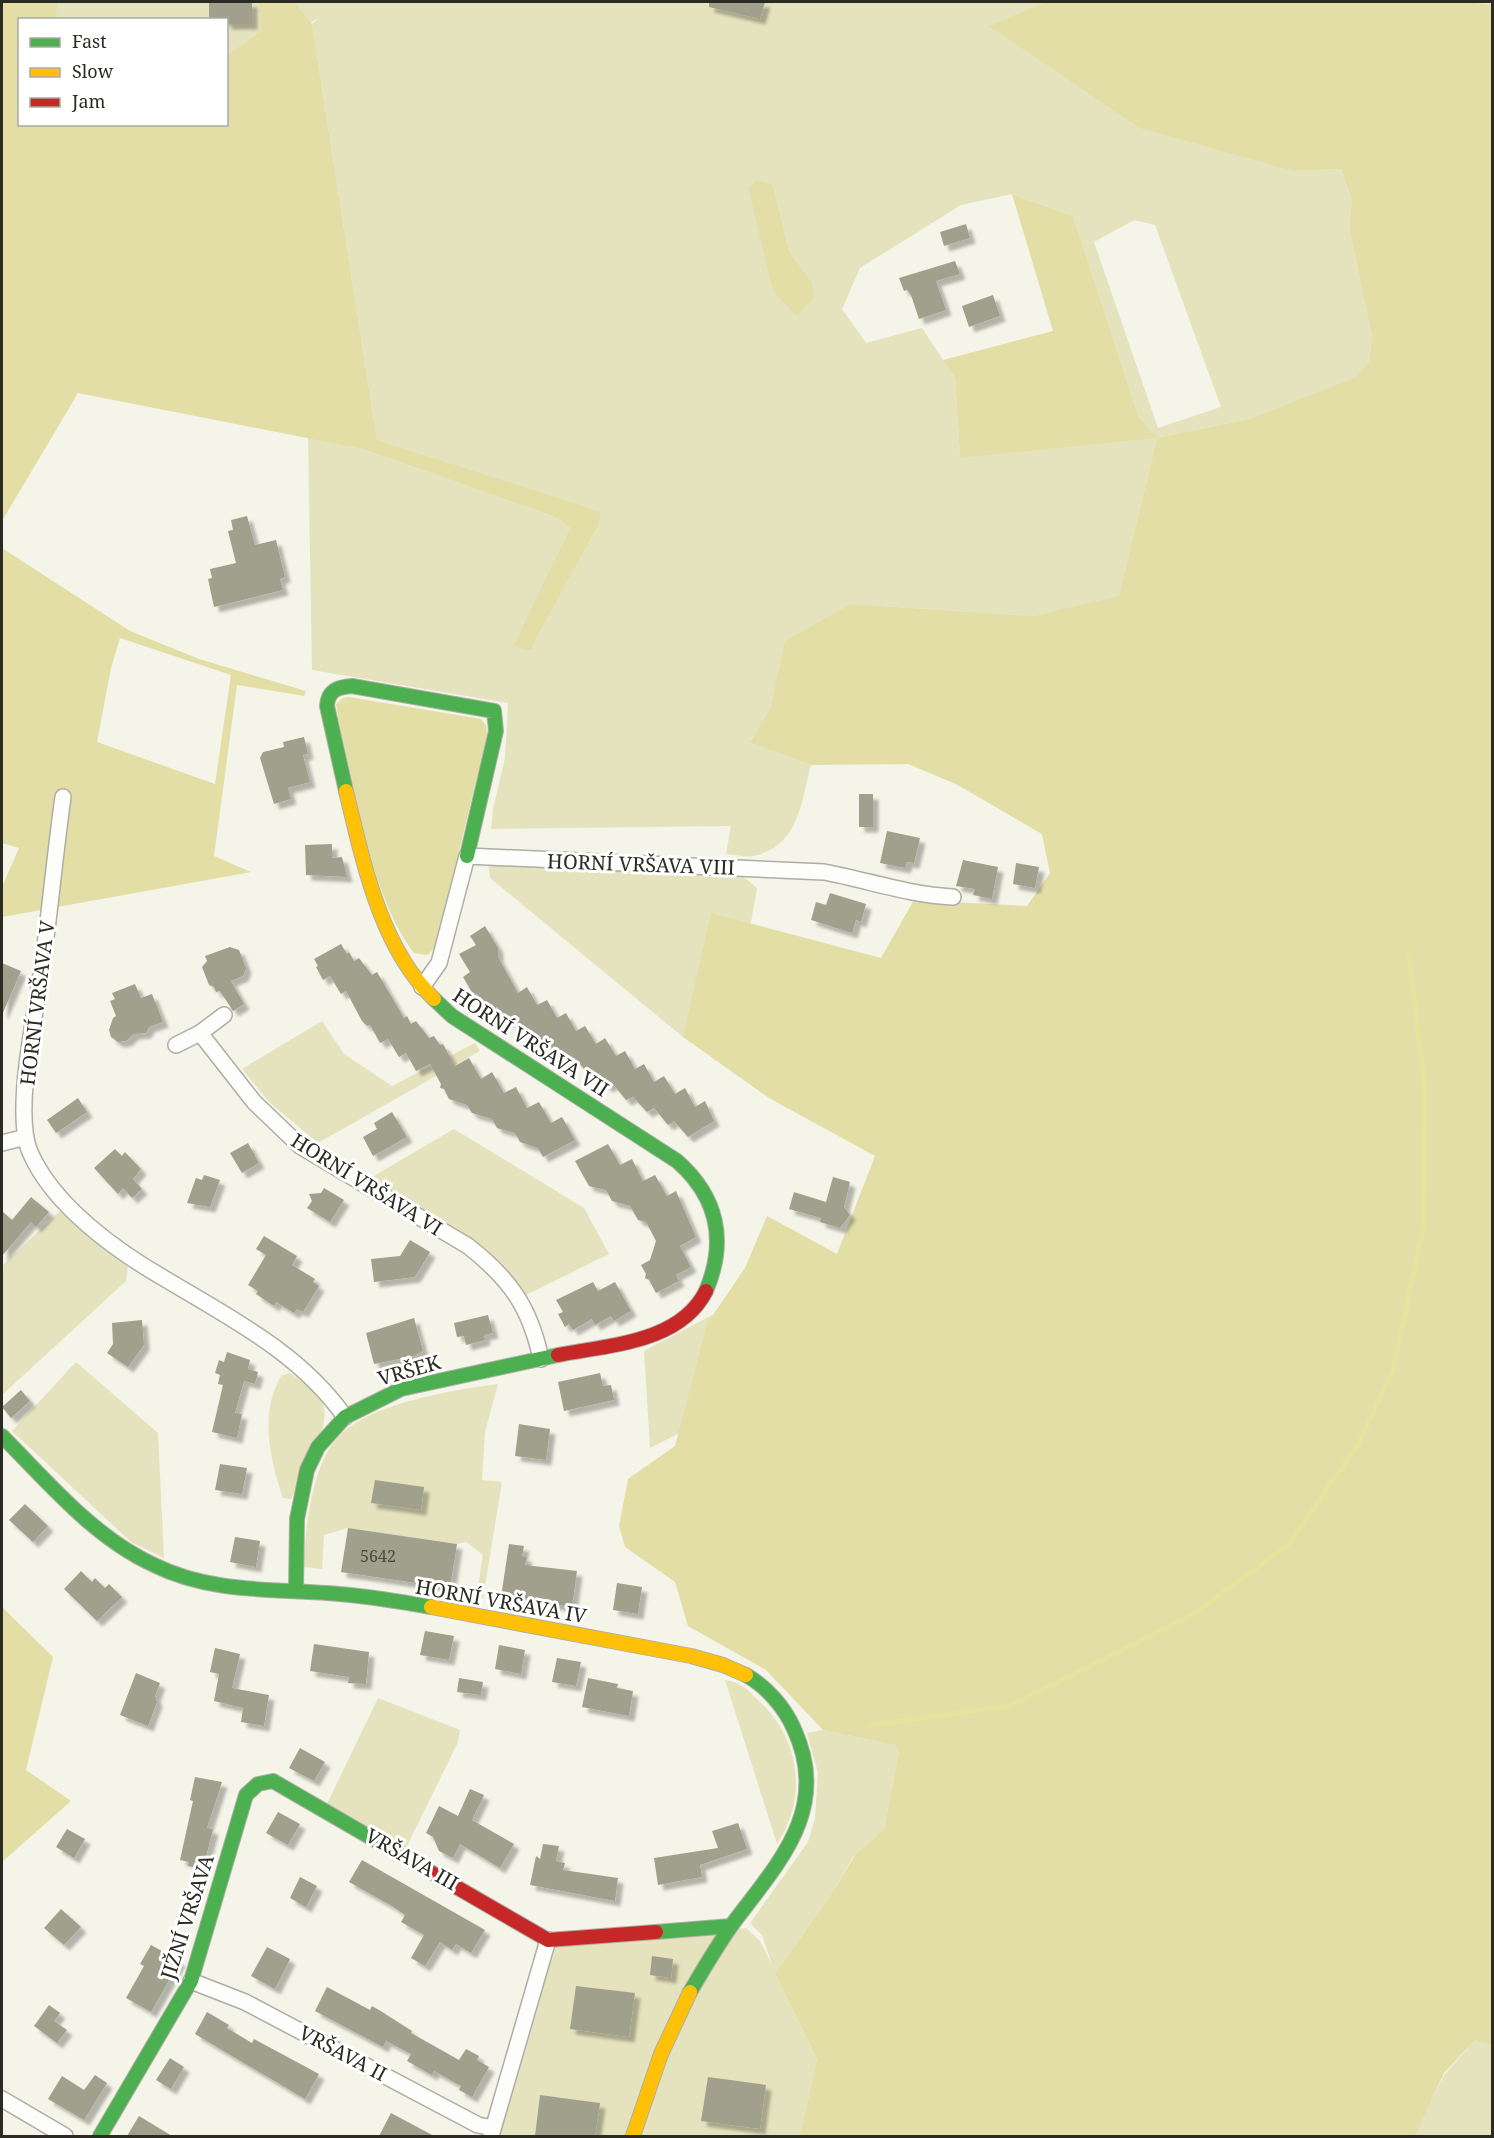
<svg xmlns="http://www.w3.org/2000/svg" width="1494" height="2138" viewBox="0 0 1494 2138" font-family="'Noto Serif',serif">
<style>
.green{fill:#e5e3bd;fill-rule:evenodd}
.forest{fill:#e2dea6;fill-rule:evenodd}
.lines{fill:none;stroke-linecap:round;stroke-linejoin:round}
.stream{stroke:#e7e29e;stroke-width:5}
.building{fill:#a0a08d;filter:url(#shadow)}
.street-casing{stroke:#aeaea5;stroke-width:18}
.fast-casing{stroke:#aeaea5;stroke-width:16}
.slow-casing{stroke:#aeaea5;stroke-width:16}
.jam-casing{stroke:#aeaea5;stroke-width:16}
.street{stroke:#fdfdfc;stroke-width:15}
.fast{stroke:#4caf50;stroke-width:14}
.slow{stroke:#ffc107;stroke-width:14}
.jam{stroke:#c62828;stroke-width:14}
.labels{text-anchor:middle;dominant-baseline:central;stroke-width:6;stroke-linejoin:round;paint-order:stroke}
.number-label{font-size:16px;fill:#48483e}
.street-label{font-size:20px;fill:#2b2b23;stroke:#fff}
</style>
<defs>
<filter id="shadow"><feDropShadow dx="5.5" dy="5.5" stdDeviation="1.5" flood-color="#0004"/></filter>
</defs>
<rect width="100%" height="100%" fill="#f4f4e8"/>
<!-- green -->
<path class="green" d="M2 2H1046L1294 171 1341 169 1352 201 1349 227 1372 337 1369 362 1358 377 1249 419 1157 438 1119 597 1034 616 851 604 772 708 750 741 811 765C801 802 799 847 753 856 745 858 734 854 726 854L731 826 491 829 493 809 505 758 508 703 312 670 308 437 363 449 555 517 570 528 514 647 532 651 536 639 597 528 534 492 377 440 312 24 320 17 307 25 262 30 227 55 226 20H20V124L2 212ZM773 185 789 251 812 282 813 298 748 187ZM1012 194 1073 216 1139 418 960 458 955 378 922 328 866 343 842 309 860 268 961 205ZM1134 220 1155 225 1221 407 1158 428 1094 242Z
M486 848 724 861 757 888 741 979 703 970 683 1037 490 878Z
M322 1021 344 1054 392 1086 475 1043 480 1051 318 1143 269 1102 242 1069Z
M454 1129 584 1208 609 1254 524 1296 503 1267 477 1242 372 1177Z
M60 1211 128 1267 126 1281 2 1395V1266Z
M714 1314 705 1420 650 1448 644 1351Z
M76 1362 158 1433 164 1558 131 1542 12 1431Z
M290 1373C300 1380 312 1387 319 1396 338 1420 303 1475 291 1499L283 1498C270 1459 259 1414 281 1376Z
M498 1384 485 1432 482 1480 502 1482 483 1598 476 1600 483 1555 466 1542 457 1544 348 1528 324 1535 322 1569 303 1567C306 1529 311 1465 339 1436 371 1403 453 1390 498 1384Z
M725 1680C741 1682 748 1690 759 1701 800 1739 808 1797 777 1844Z
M378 1698 460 1730 458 1742 406 1848 327 1804Z
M823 1730 895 1745 899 1751 884 1829 853 1857 836 1887 775 1974 817 2059 800 2136H500L508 2090 556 1947 746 1928 760 1941 772 1965 762 1935 750 1923 808 1842 815 1818 818 1773 807 1733Z
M1475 2040 1492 2045V2136H1414L1444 2075Z"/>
<!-- forest -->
<path class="forest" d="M2 2H57L56 19 20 20V124H226L227 55 262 30 259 2H294L312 24 377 440 601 512 597 528 536 639 532 651 513 647 570 528 555 517 363 449 78 393 2 521Z
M1046 2H1456L1492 4V2045L1475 2040 1444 2073 1415 2136H800L817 2059 775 1974 836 1887 855 1855 884 1829 899 1751 895 1745 823 1730 766 1670 688 1626 675 1582 625 1547 619 1526 628 1479 675 1446 707 1324 745 1268 767 1216 837 1254 875 1156 769 1098 683 1037 711 913 881 958 914 900 1027 906 1050 873 1042 834 956 784 908 764 811 765 750 742 771 707 785 641 851 604 1034 616 1119 596 1157 438 960 458 955 378 943 360 1053 331 1012 194 1073 216 1139 418 1157 438 1249 419 1357 377 1369 362 1372 337 1349 227 1352 201 1341 169 1294 171 1140 128 989 26Z
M757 180 773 185 789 251 812 282 814 298 797 316 773 291 748 187Z
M2 548 130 631 199 659 306 691 304 696 237 685 214 856 251 872 2 917V887L19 848 2 843ZM120 638 231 675 215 784 97 742 111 668Z
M349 697 481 719 486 725 487 735 438 939 433 950 427 955 414 953C371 897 356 792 339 723L336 704 343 698Z
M2 1607 53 1657 26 1770 71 1801 2 1862Z"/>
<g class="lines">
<!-- stream -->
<path class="stream" d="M867 1726 1009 1706 1195 1613 1289 1544 1360 1441 1394 1366 1423 1228 1425 1093 1409 953"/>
</g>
<!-- building -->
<path class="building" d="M209 2H252V24H226V20H209Z
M709 2H765L760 19 709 7Z
M966 224 970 238 944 246 940 232Z
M955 261 960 274 936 281 946 310 919 319 911 295 907 290 904 291 899 278Z
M993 295 1000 316 969 327 962 306Z
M247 516 255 545 276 540 285 577 280 579 283 590 214 607 208 579 212 578 210 569 236 563 228 531 233 530 231 520Z
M304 737 308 754 303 755 310 782 288 788 291 799 274 804 260 758 263 752 284 747 283 742Z
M859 794H873V827H859Z
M887 831 920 838 914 863 907 862 905 868 880 863Z
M332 844V858L342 857 347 877 306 875 305 845Z
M963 860 998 867 992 899 973 895 975 889 956 886Z
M1016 863 1039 867 1035 888 1013 884Z
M830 893 866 904 861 922 856 920 852 933 811 920 816 902 826 905Z
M485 926 498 948V957L518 993 527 987 537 1005 547 1000 557 1018 566 1013 576 1031 585 1026 596 1044 605 1038 616 1056 625 1051 635 1069 644 1064 654 1082 664 1076 675 1094 685 1088 695 1107 705 1101 714 1121 688 1137 674 1121 668 1125 654 1108 647 1112 633 1097 626 1100 613 1084 607 1087 594 1071 588 1074 575 1058 568 1062 562 1052 559 1054 554 1046 548 1049 535 1033 529 1036 516 1020 510 1023 497 1007 490 1010 484 1000 482 1002 477 994 474 996 463 977 470 972 459 954 476 945 470 936Z
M341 944 347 954 349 952 354 961 359 958 372 975 377 972 404 1018 407 1016 411 1024 416 1021 429 1038 434 1036 440 1045 443 1044 455 1066 469 1058 481 1079 492 1072 504 1093 516 1087 527 1108 539 1102 551 1123 562 1117 575 1140 543 1157 538 1148 520 1142 515 1133 497 1128 492 1119 472 1113 467 1105 449 1099 444 1089 440 1088 441 1084 430 1064 416 1071 406 1053 399 1057 388 1039 380 1043 370 1025 367 1026 362 1021 346 991 341 994 330 976 323 980 316 967 318 966 314 959Z
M230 947 239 950 246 968 243 976 231 981 244 1004 233 1011 220 991 216 992 214 987 209 985 202 967 207 961 205 956Z
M2 963 21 971 2 1015Z
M135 984 141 998 152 994 163 1022 149 1027 146 1033 134 1034 126 1041 118 1042 111 1037 109 1030 113 1018 116 1016 110 1001 115 999 112 993Z
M78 1098 87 1112 56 1133 47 1120Z
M392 1112 407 1137 373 1156 363 1137 377 1129 374 1123Z
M248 1143 259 1163 242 1173 230 1153Z
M608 1144 620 1165 632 1159 643 1181 655 1175 667 1196 676 1191 696 1237 680 1246 691 1267 676 1275 679 1281 656 1293 649 1280 645 1278 646 1274 641 1265 650 1260 656 1241 646 1222 638 1220 630 1206 612 1201 606 1190 589 1186 575 1161Z
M115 1149 122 1156 125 1152 141 1169 133 1179 142 1189 132 1198 123 1188 118 1194 94 1168Z
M204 1175 220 1180 210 1207 187 1203 196 1178 202 1180Z
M833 1177 850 1182 844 1207 850 1215 840 1228 820 1222 821 1218 789 1209 794 1192 826 1202Z
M324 1188 344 1200 330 1222 307 1208 312 1201 309 1194 321 1193Z
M31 1197 49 1212 36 1227 31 1222 2 1256V1211L12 1220Z
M264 1236 297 1256 292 1265 315 1279 313 1282 319 1286 303 1312 297 1309 294 1313 276 1302 274 1306 256 1294 258 1291 248 1285 266 1255 256 1249Z
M410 1240 430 1252 415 1277 374 1282 371 1259 400 1256Z
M593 1282 598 1291 615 1282 631 1311 614 1321 611 1316 595 1325 592 1319 573 1330 569 1324 565 1327 558 1314 563 1312 556 1300Z
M488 1315 493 1333 484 1335 485 1340 466 1345 464 1336 457 1337 454 1323Z
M414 1318 423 1351 414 1356 374 1364 366 1333Z
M142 1320 144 1345 128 1367 107 1353 113 1344 112 1323Z
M227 1352 250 1360 248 1369 258 1372 255 1384 244 1381 235 1413 242 1414 237 1438 212 1432 223 1385 218 1384 220 1375 215 1373 219 1360 224 1362Z
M600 1373 603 1386 611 1385 614 1400 564 1411 558 1382Z
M21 1390 30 1401 11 1418 2 1407Z
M519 1424 550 1429 546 1460 515 1456Z
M220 1464 247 1468 242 1494 215 1490Z
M375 1480 424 1487 421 1510 371 1503Z
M25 1504 48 1526 33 1542 9 1520Z
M348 1528 457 1544 450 1588 341 1572Z
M235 1537 260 1541 256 1567 230 1562Z
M509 1544 524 1546 522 1556 527 1557 525 1565 577 1571 572 1607 501 1597Z
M81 1571 92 1582 95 1578 105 1588 109 1584 122 1597 97 1621 64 1589Z
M617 1583 642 1587 638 1614 613 1610Z
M425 1631 454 1636 449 1660 420 1655Z
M314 1644 369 1652 366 1684 348 1683 349 1677 310 1671Z
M499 1645 525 1650 521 1674 495 1669Z
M215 1648 240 1654 232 1688 269 1695 264 1726 241 1722 243 1708 214 1701 219 1674 210 1672Z
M557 1658 581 1662 576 1686 552 1682Z
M136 1673 160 1683 155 1696 157 1702 148 1726 120 1715Z
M459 1678 483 1682 481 1695 457 1692Z
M588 1678 618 1684 617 1688 633 1691 629 1716 582 1707Z
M300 1748 325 1762 314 1781 289 1768Z
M195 1777 222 1782 207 1828 213 1829 203 1869 188 1866 189 1862 180 1860 193 1801 190 1800Z
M470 1789 484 1795 472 1820 514 1844 500 1868 460 1844 453 1858 439 1851 433 1837 426 1833 439 1806 458 1816Z
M278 1812 300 1824 288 1845 266 1833Z
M738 1823 747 1849 700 1865 702 1877 658 1885 654 1858 718 1848 712 1831Z
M67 1829 85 1839 74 1858 56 1847Z
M543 1844 559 1846 556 1861 565 1863 563 1870 618 1878 615 1901 530 1885 536 1856 540 1859Z
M362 1860 485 1930 471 1953 456 1944 452 1950 440 1942 425 1966 411 1958 424 1935 401 1922 405 1915 392 1906 349 1882Z
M300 1877 317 1886 306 1907 290 1898Z
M61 1909 81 1927 64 1945 44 1928Z
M151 1945 180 1961 151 2012 126 1998 144 1966 140 1964Z
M267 1947 290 1959 275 1989 251 1976Z
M652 1956 673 1959 671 1978 650 1975Z
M576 1986 635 1993 629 2037 570 2029Z
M327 1987 370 2010 372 2006 379 2010 412 2031 411 2033 459 2060 466 2049 479 2056 477 2060 489 2067 472 2097 459 2090 461 2086 434 2071 432 2075 407 2061 411 2054 386 2041 383 2047 315 2011Z
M49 2005 60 2013 54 2021 67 2030 57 2043 34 2026Z
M207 2012 229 2025 227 2028 252 2043 254 2039 319 2074 305 2099 195 2034Z
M170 2058 184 2067 171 2089 156 2080Z
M95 2075 107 2083 84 2120 48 2099 62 2076 84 2090Z
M708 2077 766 2085 760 2129 701 2121Z
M540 2095 600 2103 595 2136H535Z
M391 2113 434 2136H379Z
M139 2116 172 2136H127Z"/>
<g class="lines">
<defs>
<path id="street" d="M63 797C55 854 50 911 42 968 36 1012 13 1112 30 1152 53 1206 118 1252 167 1280 232 1319 301 1354 345 1417
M422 987 439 963 467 856 824 872C867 880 909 895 953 897
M224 1015 200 1033 254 1102 300 1146 468 1246C510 1279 530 1307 541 1359
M176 1045 200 1033
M2 1143 26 1137
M191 1981 245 2002 478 2125 493 2128
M2 2099 65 2136
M491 2136 548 1940"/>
<path id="fast" d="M346 791 327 706C328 690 338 687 352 686L494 711 496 731 467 856
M434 999 452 1016 677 1161C718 1197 727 1241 706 1291
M2 1436C48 1482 93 1537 154 1565 208 1592 268 1589 327 1593 362 1595 397 1601 431 1607
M296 1590 297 1519 307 1470 318 1447 345 1417 401 1389 558 1355
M656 1932 731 1926
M690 1992C704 1968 718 1944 734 1922 779 1862 831 1809 794 1729 785 1708 767 1687 746 1675
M100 2136 191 1981 246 1795 258 1784 273 1781 432 1873"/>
<path id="slow" d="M346 791C363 861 380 947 434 999
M431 1607 691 1656 723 1665 746 1675
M633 2136 661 2054 690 1992"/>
<path id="jam" d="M558 1355C608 1345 680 1343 706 1291
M432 1873 548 1940 656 1932"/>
</defs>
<!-- street casing -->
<use href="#street" class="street-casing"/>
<!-- fast casing -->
<use href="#fast" class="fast-casing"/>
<!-- slow casing -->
<use href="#slow" class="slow-casing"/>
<!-- jam casing -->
<use href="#jam" class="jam-casing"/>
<!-- street -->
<use href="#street" class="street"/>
<!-- fast -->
<use href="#fast" class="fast"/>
<!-- slow -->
<use href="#slow" class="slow"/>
<!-- jam -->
<use href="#jam" class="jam"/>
</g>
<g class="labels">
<!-- number labels -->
<g class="number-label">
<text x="378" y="1556">5642</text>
</g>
<!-- street labels -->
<g class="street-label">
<text transform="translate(641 864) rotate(2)">HORNÍ VRŠAVA VIII</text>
<text transform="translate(37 1003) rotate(-83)">HORNÍ VRŠAVA V</text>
<text transform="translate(531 1042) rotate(33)">HORNÍ VRŠAVA VII</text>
<text transform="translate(367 1184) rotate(32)">HORNÍ VRŠAVA VI</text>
<text transform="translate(409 1370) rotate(-16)">VRŠEK</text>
<text transform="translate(501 1601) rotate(10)">HORNÍ VRŠAVA IV</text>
<text transform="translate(412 1859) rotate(30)">VRŠAVA III</text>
<text transform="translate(187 1917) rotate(-72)">JIŽNÍ VRŠAVA</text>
<text transform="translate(343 2053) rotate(28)">VRŠAVA II</text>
</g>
</g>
<!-- border -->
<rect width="1494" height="2138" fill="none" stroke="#2b2b23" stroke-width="6"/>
<!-- legend -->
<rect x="18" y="18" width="210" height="108" fill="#ffffff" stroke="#aaaaa7" stroke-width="1.5"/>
<rect x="30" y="38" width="30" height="9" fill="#4caf50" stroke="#aaaaa7" stroke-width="1.5"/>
<text x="72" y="48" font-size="18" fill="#2b2b23">Fast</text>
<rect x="30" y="68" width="30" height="9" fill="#ffc107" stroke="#aaaaa7" stroke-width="1.5"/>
<text x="72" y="78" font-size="18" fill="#2b2b23">Slow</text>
<rect x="30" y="98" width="30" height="9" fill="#c62828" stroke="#aaaaa7" stroke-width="1.5"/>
<text x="72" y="108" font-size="18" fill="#2b2b23">Jam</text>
</svg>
